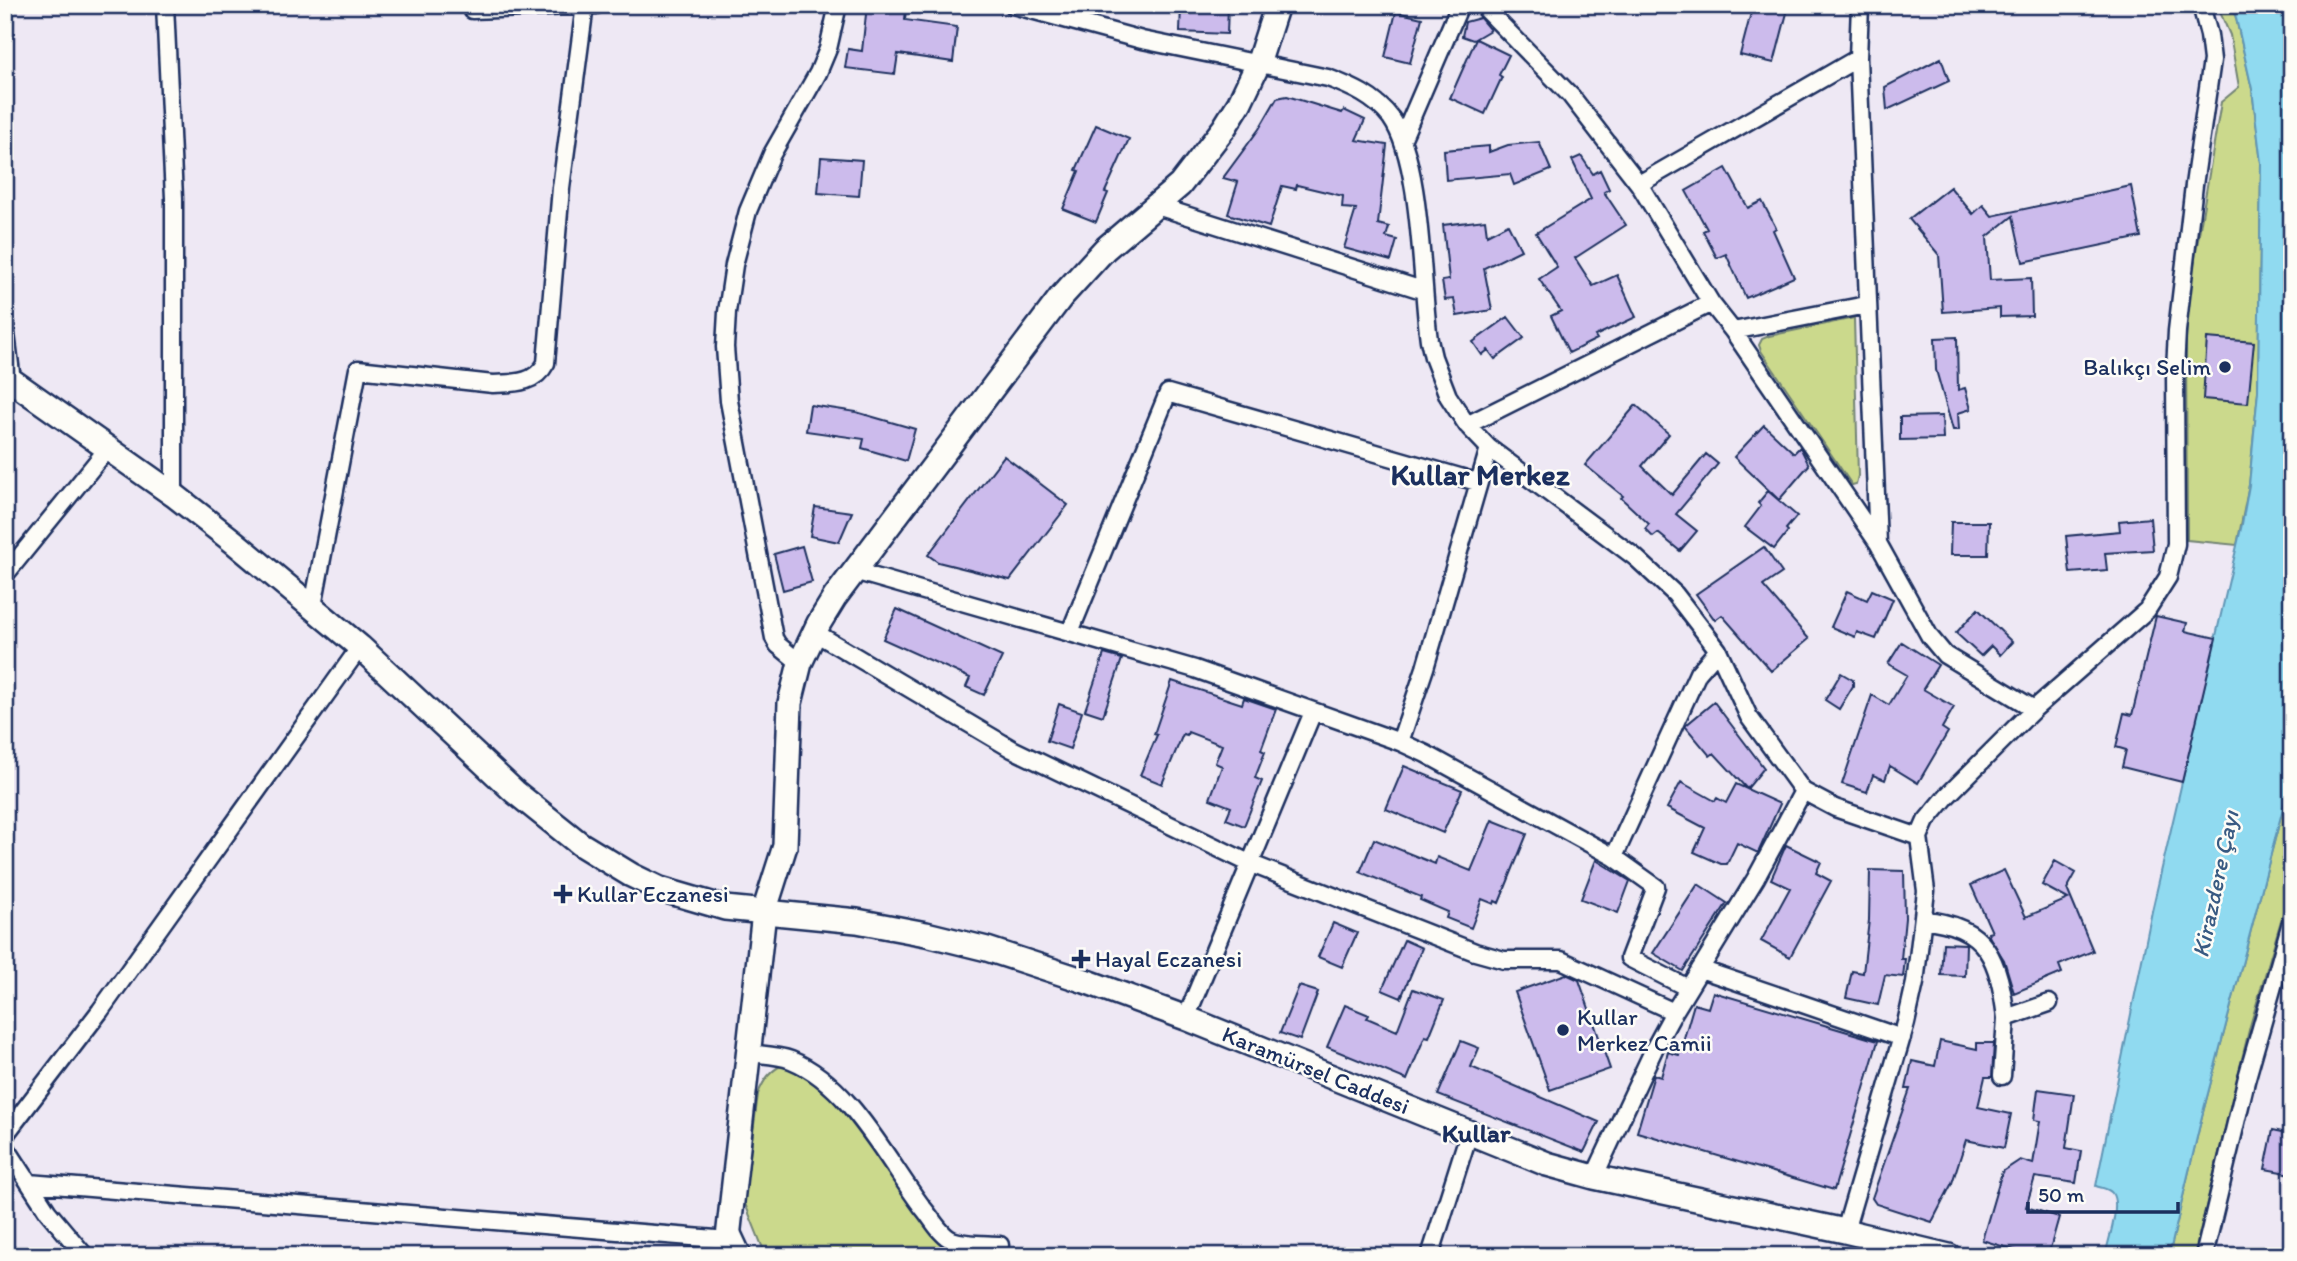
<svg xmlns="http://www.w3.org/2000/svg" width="2297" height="1261" viewBox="0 0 2297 1261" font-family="Itim,sans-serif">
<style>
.green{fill:#cbd98c;stroke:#738475;stroke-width:2}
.water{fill:#90daf0;stroke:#6196b6;stroke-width:2}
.building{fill:#ccbbec;stroke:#1b2f5e;stroke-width:2}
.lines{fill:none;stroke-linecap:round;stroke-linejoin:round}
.street-casing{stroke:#1b2f5e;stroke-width:21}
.secondary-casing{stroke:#1b2f5e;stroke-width:28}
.street{stroke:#fdfcf7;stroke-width:16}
.secondary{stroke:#fdfcf7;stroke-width:23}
.poi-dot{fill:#1b2f5e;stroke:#fdfcf7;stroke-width:2.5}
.labels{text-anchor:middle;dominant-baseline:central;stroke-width:5;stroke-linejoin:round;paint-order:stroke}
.poi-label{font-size:23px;fill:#1b2f5e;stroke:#fdfcf7;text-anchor:start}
.street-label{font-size:23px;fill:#1b2f5e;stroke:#fdfcf7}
.water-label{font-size:24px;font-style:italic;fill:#385a82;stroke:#fdfcf7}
.quarter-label{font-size:26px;font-weight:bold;fill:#1b2f5e;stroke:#fdfcf7}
.district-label{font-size:30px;font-weight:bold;fill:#1b2f5e;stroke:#fdfcf7}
</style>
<rect width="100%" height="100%" fill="#eee8f4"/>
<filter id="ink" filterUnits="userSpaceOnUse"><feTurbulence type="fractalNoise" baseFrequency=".0143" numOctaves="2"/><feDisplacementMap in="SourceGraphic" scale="14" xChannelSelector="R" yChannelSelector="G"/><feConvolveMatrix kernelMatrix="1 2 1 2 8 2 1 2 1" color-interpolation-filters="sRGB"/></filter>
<g filter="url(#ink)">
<!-- green -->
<path class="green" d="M2217 5H2233L2252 89 2261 163 2258 391 2249 485 2237 545 2187 540 2186 340 2189 294 2221 102 2239 87 2230 35Z
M1854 318 1858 476 1856 484 1852 485 1761 351 1759 345 1762 339 1769 336Z
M2292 774V883L2250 1026 2194 1256H2169L2202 1116Z
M784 1064 802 1073 837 1104 943 1243 952 1250 983 1253V1256H766L744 1201 758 1094C764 1079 770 1071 784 1064Z"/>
<!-- water -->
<path class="water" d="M2233 5H2292V774L2202 1116 2169 1256H2105C2108 1241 2121 1205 2112 1193 2108 1188 2101 1188 2096 1186L2152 911 2242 524 2249 485 2258 391 2261 163 2252 89Z"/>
<!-- building -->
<path class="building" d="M867 5H900V9H906L905 20 957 27 953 62 898 54 895 74 845 68 848 49 862 51Z
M1181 5H1228L1227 34 1180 32Z
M1753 5H1789L1774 63 1740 55Z
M1396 12 1422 18 1410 63 1385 57Z
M1480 18 1490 30 1473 40 1462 36 1465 22Z
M1476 39 1509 55 1499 75 1502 77 1485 114 1450 98Z
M1941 58 1949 81 1887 110 1885 87Z
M1287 96 1342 113 1344 110 1365 120 1356 140 1387 145 1378 224 1389 227 1386 237 1397 240 1391 261 1344 248 1356 209 1342 208 1343 196 1297 185 1296 189 1282 186 1269 227 1228 214 1238 182 1223 178 1259 129 1277 98Z
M1096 125 1129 139 1105 192 1108 193 1096 222 1063 209 1079 171 1076 170Z
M1539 142 1551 170 1514 185 1510 174 1446 180 1444 150 1489 146V152L1508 145Z
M1581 156 1593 174 1600 170 1609 189 1604 192 1626 225 1575 258 1593 286 1617 275 1636 317 1595 336 1597 339 1569 353 1551 316 1561 311 1539 279 1557 267 1536 233 1591 199 1572 160Z
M821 157 862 160 859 196 818 193Z
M1726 168 1748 208 1762 201 1776 228 1773 230 1794 277 1746 298 1726 254 1717 258 1703 231 1707 229 1686 191Z
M2131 186 2141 237 2023 262 2013 216 1987 237 1990 280 2031 278 2032 316 2000 317V308L1943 312 1939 255 1909 219 1950 187 1973 214 1983 205 1992 216Z
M1485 220 1487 235 1508 224 1521 250 1484 268 1492 310 1457 316 1454 299 1445 300 1442 281 1449 280 1443 225Z
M1508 317 1524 338 1495 359 1488 350 1482 355 1473 342Z
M1957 337 1958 390 1965 388 1971 409 1958 413 1959 430H1953L1936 370 1935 338Z
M2207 338 2254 342 2248 403 2203 399Z
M810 405 856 412 915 429 906 461 862 448 864 439 806 431Z
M1636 405 1669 434 1642 466 1672 495 1706 454 1718 464 1676 514 1697 531 1680 551 1658 533 1653 537 1645 529 1649 524 1621 498 1623 496 1585 465Z
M1942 416 1943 439 1900 440V417Z
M1764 425 1794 453 1800 447 1809 465 1779 500 1734 457Z
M1004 456 1068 505 1010 580 938 562 928 555Z
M1768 491 1797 516 1786 529 1788 531 1774 549 1745 527 1761 506 1758 503Z
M815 507 852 512 839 542 810 536Z
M2150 518 2153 550 2105 553 2107 570 2070 573 2066 536 2120 531 2119 521Z
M1951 522H1989L1988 555H1950Z
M802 546 812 582 783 590 774 554Z
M1764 547 1782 573 1763 586 1809 639 1771 671 1722 615 1715 620 1696 594Z
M1872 590 1893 599 1876 639 1857 632 1855 637 1831 627 1847 591 1867 600Z
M897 609 1002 657 984 695 966 687 970 678 883 639Z
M1978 609 2012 642 2000 655 1991 646 1981 656 1956 633Z
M2156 616 2187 623 2185 631 2216 638 2182 782 2122 767 2126 750 2116 747 2124 713 2132 715Z
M1902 642 1938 665 1923 689 1954 707 1942 728 1948 732 1918 783 1890 766 1885 780 1873 775 1867 792 1842 784 1872 695 1889 705 1907 675 1888 664Z
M1104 654 1122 659 1103 716 1085 710Z
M1841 673 1853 680V686L1839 709 1825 700Z
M1172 681 1242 704 1244 698 1276 709 1261 750 1265 752 1255 778 1262 781 1244 826 1226 819 1231 807 1210 799 1222 766 1215 763 1222 745 1188 732 1187 735 1183 734 1162 784 1140 775 1157 735 1154 734Z
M1714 702 1764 768 1747 789 1714 753 1710 756 1685 726Z
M1059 704 1082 712 1070 749 1047 741Z
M1404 766 1462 790 1443 833 1386 809Z
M1681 782 1715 801 1717 798 1726 803 1736 784 1780 804 1758 853 1737 843 1727 864H1721L1694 852 1705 828 1667 808Z
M1492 820 1527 834 1499 903 1495 901 1494 904 1482 899 1471 928 1446 918 1448 912 1420 900 1421 897 1360 872 1374 839 1435 864 1437 857 1471 871Z
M1786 845 1821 862 1816 873 1831 881 1790 957 1761 941 1790 888 1771 879Z
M1596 860 1630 881 1618 913 1581 899Z
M2055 861 2076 873 2067 889 2093 951 2059 965 2062 973 2014 993 2004 960 1990 938 1988 933 1992 932 1971 885 2004 870 2026 917 2068 899 2042 885Z
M1870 870 1904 871 1905 918 1901 959H1905L1903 977 1885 975 1878 1005 1846 998 1852 971 1863 973 1869 920Z
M1698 884 1727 903 1683 971 1653 953Z
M1333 923 1357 933 1342 967 1318 957Z
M1404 940 1422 948 1401 998 1382 990Z
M1943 943 1966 944 1965 976 1941 975Z
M1566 974 1579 980 1610 1069 1550 1090 1515 992Z
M1299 986 1318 992 1300 1040 1280 1033Z
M1413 989 1444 1000 1429 1037 1425 1036 1407 1080 1327 1047 1345 1005 1369 1015 1367 1018 1397 1031Z
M1713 992 1878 1041 1834 1190 1637 1132 1654 1075 1661 1077 1668 1052 1679 1055 1694 1004 1708 1008Z
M1461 1041 1479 1048 1471 1067 1599 1122 1584 1152 1438 1095Z
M1940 1041 1977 1049V1043H1994L1992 1077H1985L1978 1107 2011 1114 2004 1148 1966 1140 1952 1183 1932 1222 1876 1204 1872 1198 1910 1089H1906L1912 1061 1935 1066Z
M2038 1089 2074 1094 2066 1148 2081 1151 2076 1183 2035 1177 2026 1207 2059 1217 2048 1256H2034L1982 1240 2002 1172 2020 1160 2033 1164 2040 1121 2034 1120Z
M2273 1130 2292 1134V1174L2265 1169Z"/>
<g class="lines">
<defs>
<path id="street" d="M165 5 174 198V495
M1013 5 1142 40 1328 78C1352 87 1375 97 1391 118 1422 161 1421 284 1429 340L1433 357 1448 396 1467 425 1489 448 1635 557 1675 594 1718 650 1749 717 1803 791 1835 808 1919 837 1926 891 1915 983 1906 1023 1845 1231
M1860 5 1858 58 1878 543 1930 637 1945 655 2034 709
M472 10 597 5
M1402 140 1460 5
M1639 184 1858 58
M1157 206 1422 290
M1711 303 1733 331 1878 543
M5 325 12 381
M1733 331 1866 305
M1467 425 1711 303 1639 184 1571 96 1482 5
M854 571 1195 669 1400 742 1426 754 1614 857 1656 887 1629 958 1688 988
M5 575 108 448
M313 606 358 369 493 384C514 383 535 384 546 363L561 188 585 5
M814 632 1012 749 1249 863 1475 952 1504 960H1561L1674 1012
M1070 632 1168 393 1477 482
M800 663 778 645 774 638 729 401 725 347 727 312 734 265 748 211 772 154 818 73 828 49 838 5
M1400 742 1425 668 1489 448
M1919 837 1926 821 1947 796 2034 709 2147 610 2168 577 2176 544 2175 370 2177 331 2194 185 2212 60 2209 35 2201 5
M1614 857 1698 673 1718 650
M1924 920C1988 925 1999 961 2006 1018L2049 1003
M1700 969 1902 1038
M1186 1018 1313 712
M749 1053C763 1055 778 1055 791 1060 850 1084 886 1159 923 1208 931 1217 940 1235 952 1240 965 1245 985 1244 1000 1245
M2002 1076 2006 1018
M5 1135 100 1011 360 647
M5 1146 48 1212 85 1256
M1594 1177 1655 1047 1674 1012 1756 878 1803 791
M29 1183 728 1240
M729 1226 743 1256
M1430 1256 1469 1133
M2204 1256 2246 1081 2292 919"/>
<path id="secondary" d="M5 376 174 495 234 542 360 647 515 792 580 844 631 875 660 889 725 908 857 921 926 934 987 949 1085 981 1186 1018 1547 1164 1594 1177 1845 1231 1949 1256
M726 1256 764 912 785 846 790 703 800 663 819 623 835 597 1061 297 1105 249 1180 185 1224 128 1239 104 1258 64 1277 5"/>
</defs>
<!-- street casing -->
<use href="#street" class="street-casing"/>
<!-- secondary casing -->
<use href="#secondary" class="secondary-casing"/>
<!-- street -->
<use href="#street" class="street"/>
<!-- secondary -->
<use href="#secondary" class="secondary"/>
</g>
</g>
<!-- markers -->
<g class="poi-dot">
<circle cx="2225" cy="367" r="7"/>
<path d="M559.5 883.5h7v7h7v7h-7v7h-7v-7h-7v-7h7z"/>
<path d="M1077.5 948.5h7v7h7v7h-7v7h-7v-7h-7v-7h7z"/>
<circle cx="1563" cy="1030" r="7"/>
</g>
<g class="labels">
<!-- poi labels -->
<g class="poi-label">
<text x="2211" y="367" text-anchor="end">Balıkçı Selim</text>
<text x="577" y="894">Kullar Eczanesi</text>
<text x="1095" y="959">Hayal Eczanesi</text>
<text x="1577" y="1017">Kullar<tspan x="1577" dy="26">Merkez Camii</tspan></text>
</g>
<!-- street labels -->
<g class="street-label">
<text transform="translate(1316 1070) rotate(22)">Karamürsel Caddesi</text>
</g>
<!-- water labels -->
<g class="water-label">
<text transform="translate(2215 884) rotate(-78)">Kirazdere Çayı</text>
</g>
<!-- quarter labels -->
<g class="quarter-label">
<text x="1476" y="1133">Kullar</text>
</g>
<!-- district labels -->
<g class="district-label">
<text x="1480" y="474">Kullar Merkez</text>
</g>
</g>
<!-- margin -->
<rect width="2297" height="1261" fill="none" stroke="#fdfcf7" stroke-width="28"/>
<rect x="14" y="14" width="2269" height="1233" fill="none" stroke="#1b2f5e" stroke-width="2.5" filter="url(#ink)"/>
<!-- scale -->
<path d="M2028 1202v10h150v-10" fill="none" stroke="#1b2f5e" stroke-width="3.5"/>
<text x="2038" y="1202" font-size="21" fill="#1b2f5e" stroke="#fdfcf7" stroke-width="5" paint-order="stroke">50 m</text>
</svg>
